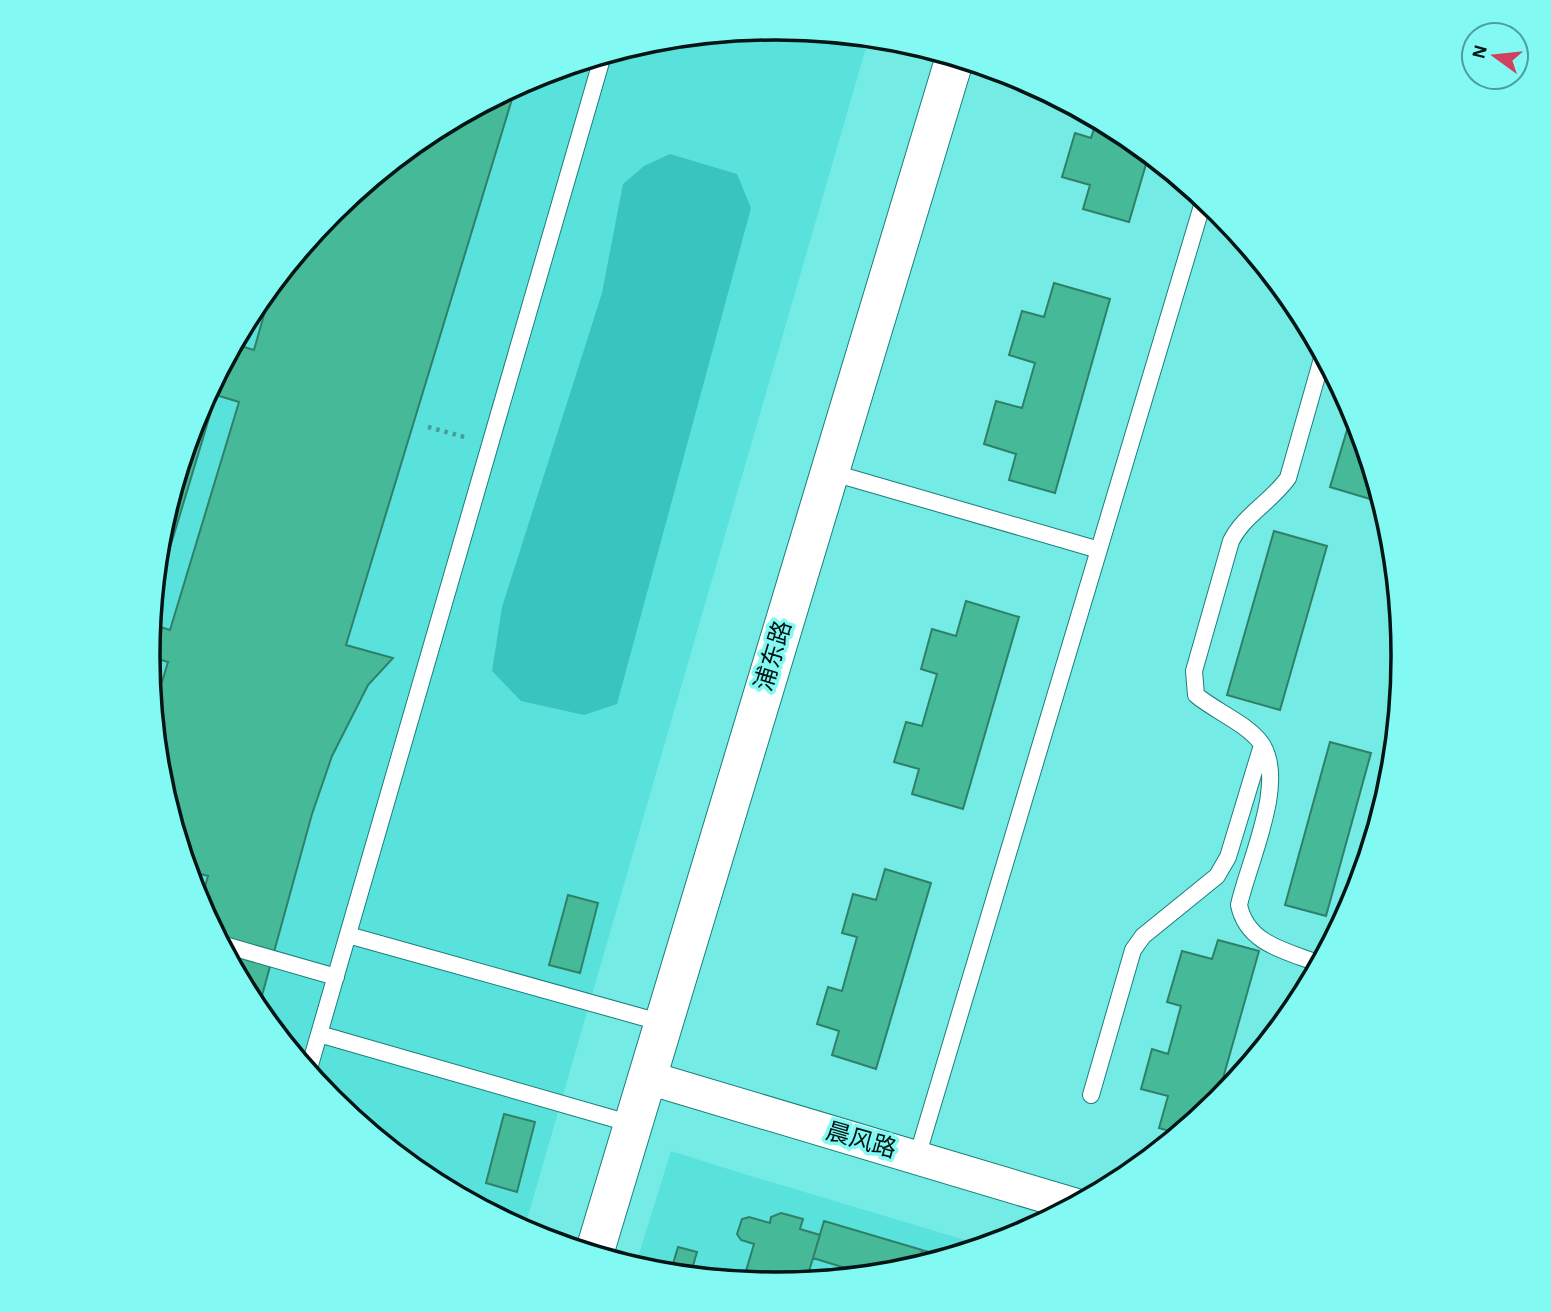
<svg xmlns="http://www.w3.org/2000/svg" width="1551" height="1312" viewBox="0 0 1551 1312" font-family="'Alegreya Sans','Noto Sans SC',sans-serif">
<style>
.built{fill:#59e1dc}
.water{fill:#3ac4bf}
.building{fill:#45b998;stroke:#308069;stroke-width:2}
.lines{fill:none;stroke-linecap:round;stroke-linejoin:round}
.service-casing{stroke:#1b7f7b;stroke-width:18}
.minor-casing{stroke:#1b7f7b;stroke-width:35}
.tertiary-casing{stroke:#1b7f7b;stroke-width:40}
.path{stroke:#4a9c98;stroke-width:4.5;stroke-dasharray:3.5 5;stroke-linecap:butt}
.service{stroke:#fff;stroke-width:16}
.minor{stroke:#fff;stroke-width:33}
.tertiary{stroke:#fff;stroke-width:38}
.labels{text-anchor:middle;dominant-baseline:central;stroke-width:7;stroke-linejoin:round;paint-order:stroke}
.street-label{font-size:24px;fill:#001514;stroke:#83f9f3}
.rim{fill:none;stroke:#001514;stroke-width:3.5}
</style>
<rect width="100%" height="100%" fill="#75ebe5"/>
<!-- built -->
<path class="built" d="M776 28 869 37 524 1230 426 1178 331 1100 253 1005 195 896 159 778 148 656 160 533 195 415 254 307 332 212 427 134 536 76 653 40Z
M671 1151 741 1173 985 1246 898 1272 775 1284 653 1272 635 1267Z"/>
<!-- water -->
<path class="water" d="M670 154 737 174 751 208 617 704 584 715 521 701 492 671 502 607 602 293 623 184 644 166Z"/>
<!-- building -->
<path class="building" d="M516 86 346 645 393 658 368 685 332 756 312 814 258 1010 200 904 208 876 187 870 159 778 153 712 168 662 148 656 151 624 170 630 239 402 216 395 153 604 160 533 195 415 234 344 254 350 273 283 332 212 427 134Z
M1097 119 1125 134 1149 154 1129 222 1083 209 1090 185 1062 177 1075 133 1091 138Z
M1054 283 1110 299 1055 493 1009 480 1016 454 984 444 996 401 1022 408 1035 363 1009 355 1022 311 1044 317Z
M1353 410 1381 498 1380 502 1330 487Z
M1274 531 1327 546 1280 710 1227 695Z
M966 601 1019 617 963 809 912 794 919 769 894 762 906 722 922 726 937 674 921 669 932 629 956 636Z
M1330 742 1371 753 1326 916 1285 905Z
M885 869 931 883 876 1069 832 1055 839 1031 817 1024 828 987 842 991 857 937 842 933 853 894 876 900Z
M568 895 598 903 580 973 549 965Z
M1218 940 1259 951 1216 1103 1179 1134 1159 1128 1168 1096 1141 1089 1152 1049 1168 1054 1181 1006 1167 1002 1182 951 1212 959Z
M504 1114 535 1122 517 1192 486 1183Z
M781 1213 803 1219 800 1229 820 1235 806 1281 775 1284 743 1281 754 1244 741 1240 737 1234 742 1219 749 1217 770 1223 771 1217Z
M824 1221 922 1250 918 1266 868 1275 813 1258Z
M678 1247 697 1252 690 1276 670 1274Z
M922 1250 947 1257 918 1266Z"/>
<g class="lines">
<defs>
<path id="service" d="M830 472 1099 550
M348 935 663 1023
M221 944 336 977
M1320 964C1286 951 1247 944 1239 905 1248 863 1288 781 1261 743 1246 723 1215 711 1196 695L1194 671 1231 541C1244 515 1271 502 1288 478L1323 355
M319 1034 632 1124
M308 1072 603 55
M1091 1095 1133 950 1143 936 1217 876 1228 857 1262 745
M917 1157 1204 199"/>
<path id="minor" d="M646 1077 1075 1205"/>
<path id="tertiary" d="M594 1254 955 57"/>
</defs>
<!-- service casing -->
<use href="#service" class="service-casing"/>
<!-- minor casing -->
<use href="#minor" class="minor-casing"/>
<!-- tertiary casing -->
<use href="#tertiary" class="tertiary-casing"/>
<!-- path -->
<path class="path" d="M428 427 468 438"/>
<!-- service -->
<use href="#service" class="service"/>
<!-- minor -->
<use href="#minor" class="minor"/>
<!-- tertiary -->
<use href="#tertiary" class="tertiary"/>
</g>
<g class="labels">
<!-- street labels -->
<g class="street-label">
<text transform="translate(774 656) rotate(-73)">浦东路</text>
<text transform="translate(861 1141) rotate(16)">晨风路</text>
</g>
</g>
<!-- crop -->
<path d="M0 0H1551V1312H0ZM775 40H776A615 615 0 0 1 1391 655V657A615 615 0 0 1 776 1272H775A615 615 0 0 1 160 657V655A615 615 0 0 1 775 40Z" fill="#83f9f3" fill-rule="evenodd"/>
<path class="rim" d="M775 40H776A615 615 0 0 1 1391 655V657A615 615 0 0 1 776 1272H775A615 615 0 0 1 160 657V655A615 615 0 0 1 775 40Z"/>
<!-- north arrow -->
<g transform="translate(1495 56) rotate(285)"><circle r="33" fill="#83f9f3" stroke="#4f9e9a" stroke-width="2"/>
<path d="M0-5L12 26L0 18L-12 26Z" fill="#cf4061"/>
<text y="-10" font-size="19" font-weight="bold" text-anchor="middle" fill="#001514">N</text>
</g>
</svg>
